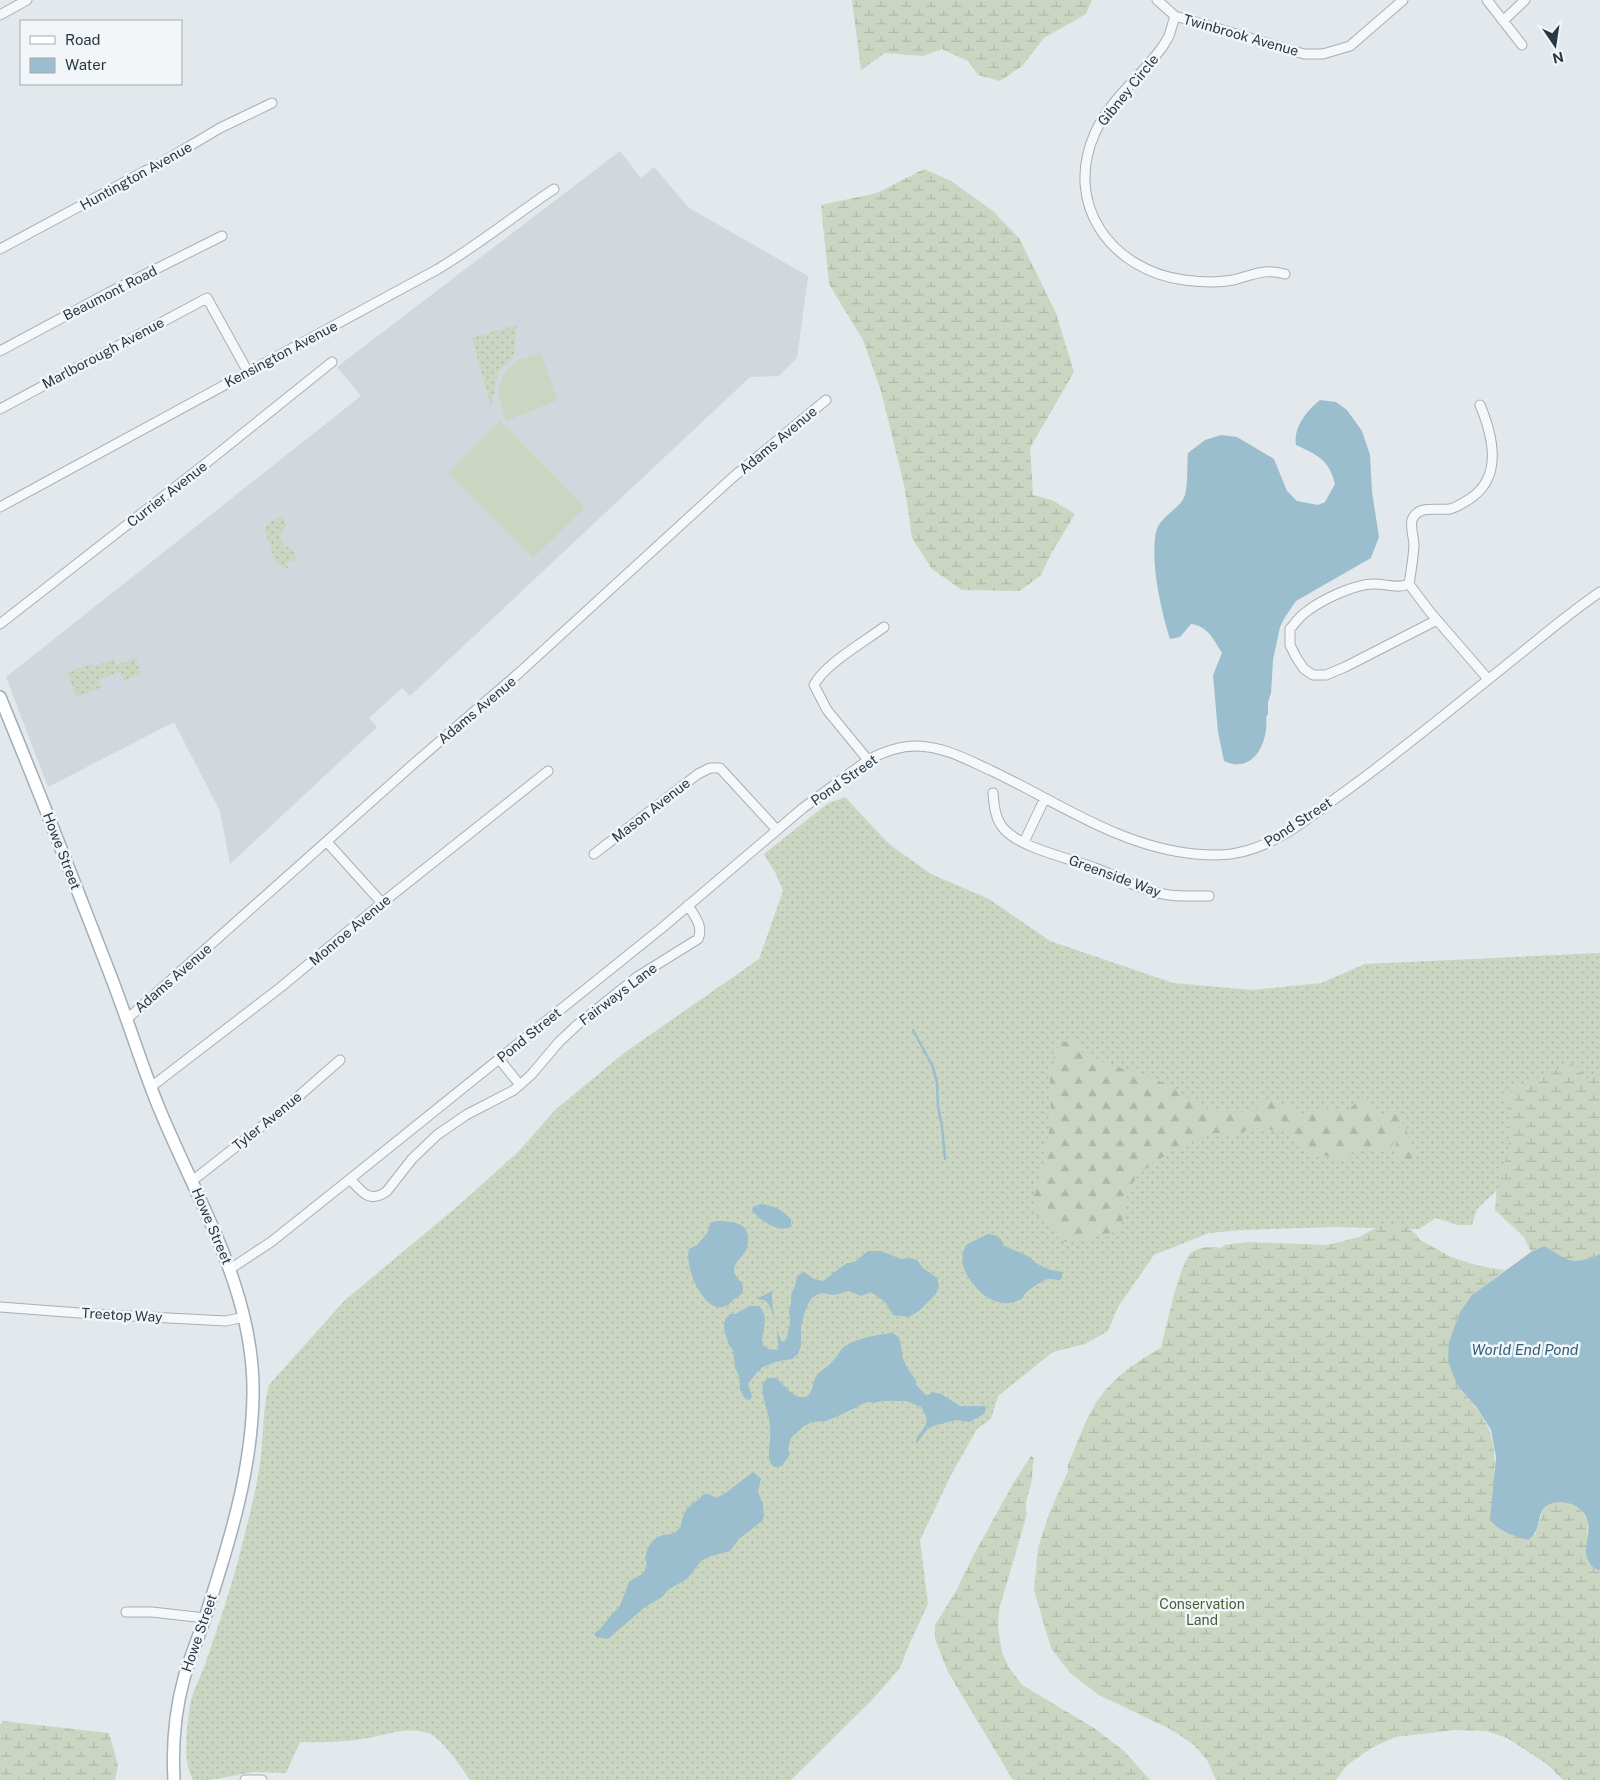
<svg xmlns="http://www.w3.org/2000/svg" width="1600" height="1780" viewBox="0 0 1600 1780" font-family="'Public Sans',sans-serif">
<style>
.built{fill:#d0d7dd}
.grass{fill:url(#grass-dots)}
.forest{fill:url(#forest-firs)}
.wetland{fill:url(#wetland-marsh)}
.pitch{fill:#cbd6c2}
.water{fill:#9bbece}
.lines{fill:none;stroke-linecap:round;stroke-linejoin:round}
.stream{stroke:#9bbece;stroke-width:2.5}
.minor-casing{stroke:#a6b0b6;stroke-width:11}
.major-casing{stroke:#a0afb8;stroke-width:14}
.minor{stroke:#f5f7f9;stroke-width:9}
.major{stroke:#fff;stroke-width:11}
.labels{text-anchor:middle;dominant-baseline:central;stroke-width:5;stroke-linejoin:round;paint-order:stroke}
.street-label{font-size:14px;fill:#283945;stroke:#f2f6f8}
.park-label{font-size:14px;fill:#466135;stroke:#f2f6f8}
.water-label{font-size:15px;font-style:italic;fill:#2f617c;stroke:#f2f6f8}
</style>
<defs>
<pattern id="grass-dots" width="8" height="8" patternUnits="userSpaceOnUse" patternTransform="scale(1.25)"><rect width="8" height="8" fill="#cbd6c2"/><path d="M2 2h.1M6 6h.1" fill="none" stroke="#aeb8a8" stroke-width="1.8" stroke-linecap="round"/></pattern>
<pattern id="forest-firs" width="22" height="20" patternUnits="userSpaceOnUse" patternTransform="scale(1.25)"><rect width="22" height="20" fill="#cbd6c2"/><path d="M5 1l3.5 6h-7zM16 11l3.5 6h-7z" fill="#aeb8a8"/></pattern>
<pattern id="wetland-marsh" width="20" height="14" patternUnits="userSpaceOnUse" patternTransform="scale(1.25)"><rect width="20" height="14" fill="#cbd6c2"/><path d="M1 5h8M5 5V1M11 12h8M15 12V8" fill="none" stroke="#aeb8a8"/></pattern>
</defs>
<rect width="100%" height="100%" fill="#e2e8eb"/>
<!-- built -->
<path class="built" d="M620 151 641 178 654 167 689 208 808 276 797 358 779 376 750 377 410 696 402 688 369 718 377 727 230 864 220 811 174 722 48 787 6 677 361 396 337 367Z"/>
<!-- grass -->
<path class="grass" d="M517 325 514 356 498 372 491 407 472 338Z
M284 517 286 524 280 536 283 545 293 550 297 560 287 563 288 569 277 565 275 561 265 530C267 520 275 519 284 517Z
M136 658 141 674 124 681 121 672 99 680 102 687 76 697 67 672 93 663 95 666 114 659 117 665Z
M845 797 889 844 931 874 989 899 1050 941 1173 983 1252 990 1321 983 1365 964 1600 953V1146L1508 1176 1493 1194 1477 1209 1472 1225H1458L1436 1218 1419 1229 1335 1227 1242 1230 1209 1233 1154 1255 1118 1307 1108 1331 1085 1344 1053 1352 998 1396 991 1419 977 1429 951 1475 920 1540 928 1604 908 1647 900 1668 872 1700 791 1780H470C463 1769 441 1738 430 1734 408 1726 390 1734 369 1738 347 1742 323 1743 300 1742L286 1773 254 1772 210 1780H193C182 1760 187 1728 190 1705 193 1689 202 1675 207 1659 218 1627 229 1594 238 1561 246 1529 255 1497 260 1464 264 1438 262 1411 269 1385L344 1301 458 1206 519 1151 555 1110 624 1053 759 959 783 891 776 874 764 854 827 804Z"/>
<!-- forest -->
<path class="forest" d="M1072 1039 1085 1056 1154 1079 1170 1086 1203 1108 1216 1110 1221 1109 1248 1113 1255 1111 1262 1101 1267 1100 1276 1101 1303 1114 1309 1112 1349 1110 1359 1099C1366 1101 1367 1105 1372 1110 1376 1113 1384 1115 1389 1115V1105L1396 1109 1404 1121 1394 1132 1391 1156C1379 1149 1365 1145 1352 1153L1350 1159H1343L1310 1153 1291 1133 1258 1128 1237 1133H1212L1187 1143 1151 1164 1139 1174 1128 1190 1121 1227 1118 1232 1095 1235 1081 1242H1066L1058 1238 1051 1222 1036 1215 1033 1198 1038 1185 1043 1166 1051 1119 1050 1078 1055 1054 1059 1044Z
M1405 1124 1409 1139 1416 1151 1413 1158 1406 1161 1394 1157 1397 1133Z"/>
<!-- wetland -->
<path class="wetland" d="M852 0H1092L1086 14 1044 38 1022 66 1000 81 978 75 968 61 942 49 923 56 885 53 861 70Z
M924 169 951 181 993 211 1019 238 1056 313 1074 372 1030 448 1033 495 1052 500 1075 514 1052 552 1041 575 1020 591 962 590 932 569 912 538 905 489 881 391 863 340 829 284 821 205 877 193Z
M1574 1063 1586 1079 1600 1072V1254C1571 1266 1570 1261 1544 1246L1531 1252 1524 1237 1495 1210 1497 1184 1508 1153 1511 1121 1505 1097 1513 1088Z
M1385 1223C1399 1224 1413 1227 1420 1240L1451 1257 1479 1266 1505 1270 1472 1295 1457 1385C1489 1422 1497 1433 1494 1483L1535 1535 1543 1509 1552 1502H1566L1579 1508 1588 1521 1586 1554 1592 1567 1600 1571V1780H1563L1547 1764 1507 1738 1487 1731 1455 1730 1396 1737 1373 1747 1347 1765 1336 1780H1216L1207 1760 1193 1744 1170 1729 1099 1695 1070 1673 1051 1648 1034 1590 1038 1548 1049 1514 1068 1471V1465C1076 1446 1083 1426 1093 1408 1108 1381 1135 1362 1161 1348 1166 1329 1179 1264 1191 1253 1198 1247 1212 1246 1221 1248L1224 1245 1248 1242 1327 1245 1359 1237Z
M1031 1456 1034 1458C1032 1465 1033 1471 1032 1478 1031 1490 1023 1502 1027 1514L999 1610 998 1628 1002 1652 1008 1666 1022 1685 1094 1728 1124 1751 1150 1780H1013L948 1672 935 1639V1625L956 1591 973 1556 1014 1482Z
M3 1721 109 1733 118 1765 115 1780H0V1725Z"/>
<!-- pitch -->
<path class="pitch" d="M541 353 558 400 506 421 498 394 501 381 508 369 517 361Z
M500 421 585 507 533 558 448 473Z"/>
<!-- water -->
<path class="water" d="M1320 400 1336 402 1347 410 1362 431 1370 455 1372 492 1379 537 1371 558 1296 601 1285 617 1280 627 1273 660 1271 693 1268 702V714L1266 717C1269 741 1254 775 1224 761L1218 732 1213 675 1222 653C1214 640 1208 626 1191 624L1180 637 1170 639C1161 610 1150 562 1156 532 1160 515 1180 510 1185 495 1188 486 1187 463 1188 453L1205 440 1221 435 1237 437 1274 459 1287 491 1297 501 1318 505 1325 502 1335 484C1329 459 1317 455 1296 445 1293 428 1307 410 1320 400Z
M760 1204C772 1205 782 1209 791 1219V1224L792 1226C779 1234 760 1221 752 1210L753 1207Z
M717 1221C730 1221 749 1222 748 1239 748 1243 748 1246 746 1250 743 1257 735 1261 734 1269 733 1277 744 1281 743 1289 743 1295 737 1297 733 1300 731 1301 730 1304 728 1305 714 1313 704 1299 698 1289 692 1280 686 1260 689 1249L697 1245 708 1232 710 1223Z
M988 1234C996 1235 1001 1236 1003 1245L1030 1257 1036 1263 1047 1269 1062 1272V1278L1060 1280C1055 1280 1049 1278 1045 1280 1039 1283 1029 1289 1025 1294 1022 1297 1025 1297 1021 1299 1001 1310 982 1297 971 1281 962 1269 960 1258 966 1245Z
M1544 1246C1570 1261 1571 1266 1600 1254V1571L1592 1567C1590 1563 1586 1558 1586 1553 1585 1543 1590 1533 1588 1522 1584 1504 1558 1496 1545 1507 1536 1516 1542 1530 1528 1540 1514 1536 1500 1532 1490 1520L1496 1457 1491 1430 1477 1408 1457 1385 1448 1361 1449 1342 1460 1312 1472 1295 1531 1252Z
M868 1251H881L901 1259 911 1258 917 1260 923 1268 937 1278 939 1286 936 1294 919 1311 909 1317 893 1315 885 1302 871 1292 861 1296 849 1291 834 1295 822 1293 816 1295 811 1299 806 1308 801 1326V1346L798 1354 792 1359 775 1362 761 1368 760 1372 758 1371 748 1384 752 1396 750 1400 745 1399 740 1390 739 1376 735 1368 733 1350 729 1345 724 1330V1323L726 1318 730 1314H735L750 1306H759C770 1317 762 1331 762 1344L768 1349 778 1350C779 1338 775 1306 764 1300 763 1300 757 1299 756 1299L772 1291C771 1301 776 1336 783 1343L787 1337 790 1323 789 1311 791 1303V1295L795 1286 797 1276 804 1272 814 1279 823 1281 847 1263H853Z
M893 1333 899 1337C901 1343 901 1348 902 1354 903 1362 911 1374 916 1380V1385L926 1395H929L932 1392 941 1394 960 1406H985L986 1409 984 1414 969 1422 956 1420 933 1426 927 1430 916 1444C916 1428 936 1429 921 1407L906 1401H881L874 1403 868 1402 863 1404 838 1416 826 1421 812 1422 804 1426 791 1438 788 1449 790 1454 782 1466 774 1467C765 1460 771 1445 770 1434 770 1429 770 1424 769 1418 767 1408 752 1374 776 1378 784 1384 792 1398 804 1397 814 1396 812 1381 817 1375 821 1370 828 1367 832 1362 837 1357 839 1351 844 1347 854 1339 880 1334 893 1333Z
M753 1472 761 1478 758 1492 763 1504 764 1515 762 1521 739 1539 730 1551 708 1557 701 1561 687 1579 669 1589 662 1597 645 1607 608 1639 596 1637 594 1634 600 1629 612 1614 620 1606 628 1584 630 1581 644 1573 647 1563 645 1559C647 1548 651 1538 663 1535 669 1534 673 1535 678 1530 682 1527 681 1521 683 1516 687 1507 692 1504 699 1499 702 1497 701 1495 705 1494 709 1493 712 1496 716 1498L727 1492Z"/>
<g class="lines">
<!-- stream -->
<path class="stream" d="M913 1030 933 1067 937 1083 938 1107 942 1126 945 1159"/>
<defs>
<path id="minor" d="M1157 0 1175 16 1304 54H1323L1350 46 1403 0
M1487 0 1522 45
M0 15 27 0
M1175 16 1169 36 1163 46C1142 76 1110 99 1095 133 1063 204 1111 270 1184 280 1200 282 1218 283 1233 280 1255 275 1262 268 1285 274
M1503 21 1525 0
M0 249 145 171 156 166 220 128 272 103
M0 351 108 293 222 236
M1480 405C1493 436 1503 476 1471 498 1465 502 1457 507 1450 509 1438 511 1418 504 1412 520 1410 527 1414 538 1414 546 1413 559 1411 572 1409 584L1430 612 1488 679
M0 409 207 298 248 372
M0 507 438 269C478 245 515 215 554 189
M1409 584C1397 589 1387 584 1375 584 1356 583 1321 600 1306 612 1300 616 1295 623 1290 629V645L1296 657 1304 669 1313 675H1326L1345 667 1437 620
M0 624 205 464 332 362
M868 760 827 710 814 685C825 664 864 642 884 627
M993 793C994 805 995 819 1004 829 1022 849 1070 858 1095 868 1117 876 1140 890 1163 894 1178 897 1194 896 1209 896
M327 842 382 903
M1024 842 1045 798
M594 854 698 774 710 768H720L777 830
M127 1019 418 760 520 672 732 478 826 400
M499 1059 520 1085
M151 1087 281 987 382 903 548 771
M350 1179C362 1192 370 1204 387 1191L412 1159 437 1135 466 1115 514 1090 531 1075 559 1042 577 1025 637 977 698 939C704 926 694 916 688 905
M192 1181 284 1109 340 1060
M230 1269 271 1242 350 1179 663 927 803 808 868 760C883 752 899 746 916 746 943 746 968 760 992 771 1058 802 1120 847 1195 854 1210 855 1226 856 1241 852 1279 844 1312 815 1343 793 1404 749 1461 701 1520 654 1546 633 1572 611 1600 592
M0 1307 93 1314 226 1321 244 1317
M126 1612H152L205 1618
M245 1780H262"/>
<path id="major" d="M0 697C38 789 74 881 110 974 126 1015 139 1057 155 1098 193 1195 255 1287 253 1395 252 1472 228 1546 205 1618 198 1638 190 1658 184 1678 175 1711 172 1745 174 1780"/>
</defs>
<!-- minor casing -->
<use href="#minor" class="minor-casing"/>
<!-- major casing -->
<use href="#major" class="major-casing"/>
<!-- minor -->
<use href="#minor" class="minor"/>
<!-- major -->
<use href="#major" class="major"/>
</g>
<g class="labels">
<!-- street labels -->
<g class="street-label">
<text transform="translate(1241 35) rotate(16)">Twinbrook Avenue</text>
<text transform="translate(1128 90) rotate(-51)">Gibney Circle</text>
<text transform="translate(136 176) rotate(-29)">Huntington Avenue</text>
<text transform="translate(110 293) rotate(-27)">Beaumont Road</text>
<text transform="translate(103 353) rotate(-28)">Marlborough Avenue</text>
<text transform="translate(281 354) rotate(-28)">Kensington Avenue</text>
<text transform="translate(778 440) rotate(-40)">Adams Avenue</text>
<text transform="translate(167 494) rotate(-38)">Currier Avenue</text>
<text transform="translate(477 710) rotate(-40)">Adams Avenue</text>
<text transform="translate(844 780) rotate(-35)">Pond Street</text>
<text transform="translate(651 810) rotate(-38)">Mason Avenue</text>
<text transform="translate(1298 822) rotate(-33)">Pond Street</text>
<text transform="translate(62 851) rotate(69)">Howe Street</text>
<text transform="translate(1115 876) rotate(20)">Greenside Way</text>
<text transform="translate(350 930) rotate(-40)">Monroe Avenue</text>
<text transform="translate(173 978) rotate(-41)">Adams Avenue</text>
<text transform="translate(618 994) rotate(-37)">Fairways Lane</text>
<text transform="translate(529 1035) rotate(-39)">Pond Street</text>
<text transform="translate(267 1121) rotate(-39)">Tyler Avenue</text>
<text transform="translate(212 1226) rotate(67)">Howe Street</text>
<text transform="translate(122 1315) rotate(3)">Treetop Way</text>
<text transform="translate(199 1633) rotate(-71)">Howe Street</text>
</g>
<!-- park labels -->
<g class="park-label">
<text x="1202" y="1604">Conservation<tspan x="1202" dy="16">Land</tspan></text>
</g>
<!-- water labels -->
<g class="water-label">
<text x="1525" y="1349">World End Pond</text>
</g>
</g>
<!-- legend -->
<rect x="20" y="20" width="162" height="65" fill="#f2f6f8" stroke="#a1aab0"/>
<rect x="30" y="36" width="25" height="8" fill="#ffffff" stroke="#a1aab0"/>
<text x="65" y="45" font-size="15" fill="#283945">Road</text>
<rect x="30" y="58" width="25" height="15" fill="#9bbece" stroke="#a1aab0"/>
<text x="65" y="70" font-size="15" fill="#283945">Water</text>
<!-- north arrow -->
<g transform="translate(1555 45) rotate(167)" stroke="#f2f6f8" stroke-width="4" paint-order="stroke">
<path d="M0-4L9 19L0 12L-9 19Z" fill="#283945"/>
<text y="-8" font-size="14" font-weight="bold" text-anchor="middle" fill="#283945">N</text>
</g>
</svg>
